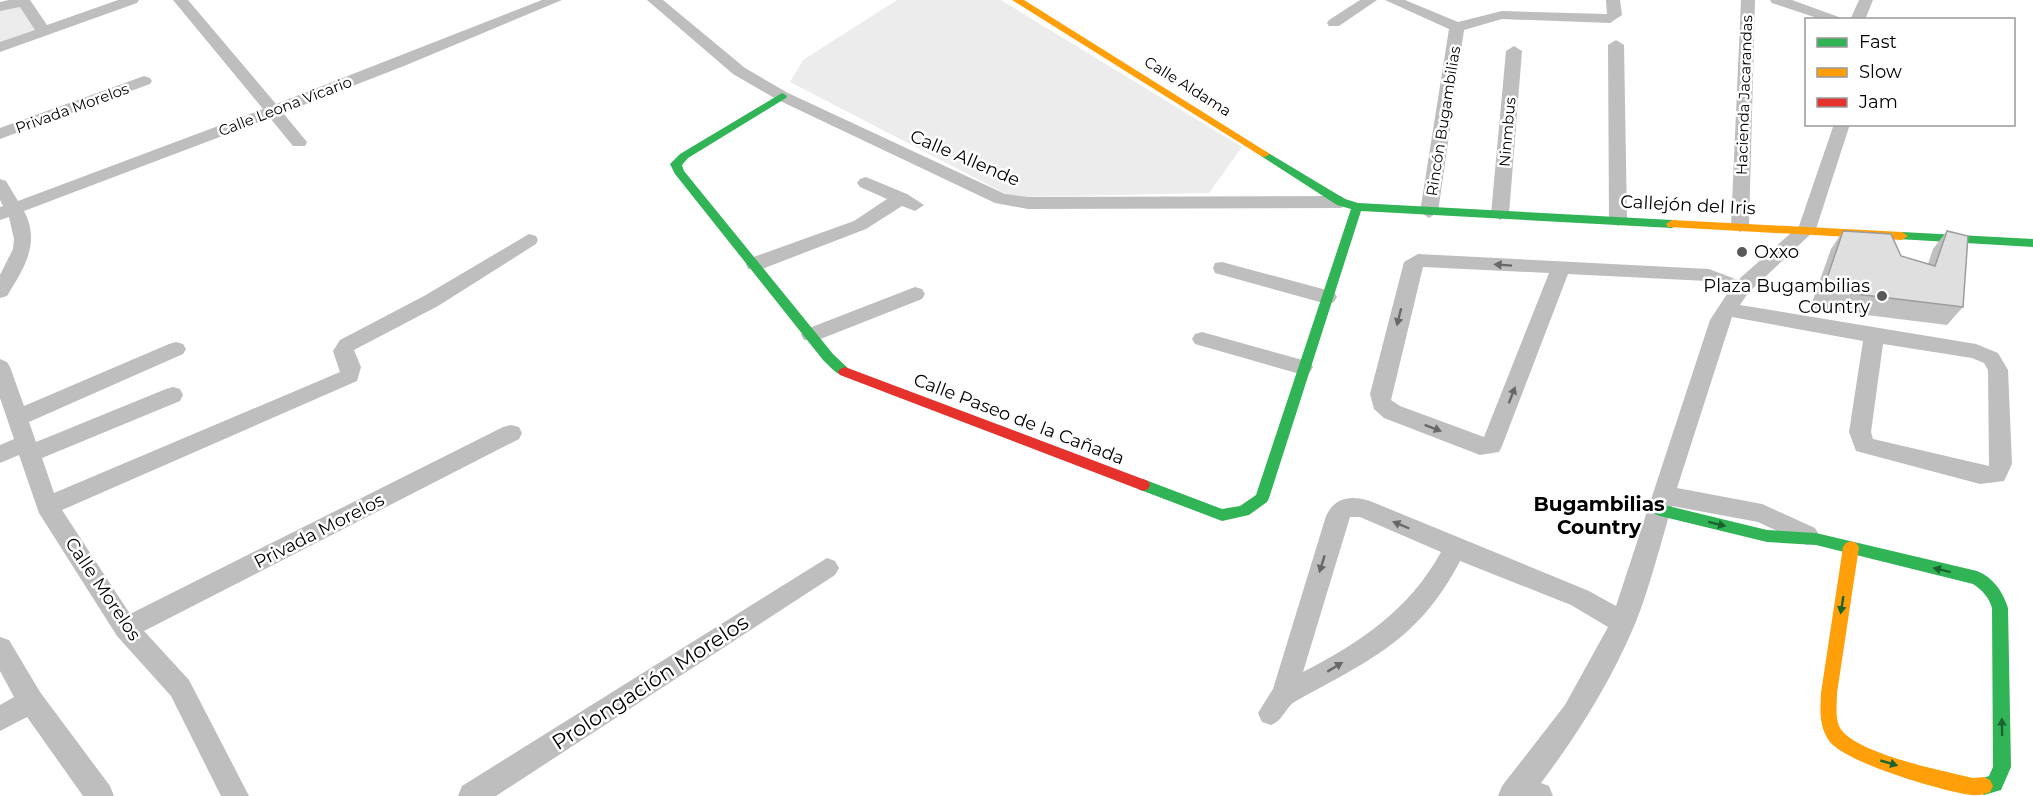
<svg xmlns="http://www.w3.org/2000/svg" width="2033" height="796" viewBox="0 0 2033 796" font-family="Montserrat,sans-serif">
<style>
.green{fill:#ececec}
.lines{fill:none;stroke-linecap:round;stroke-linejoin:round}
.street{fill:#bebebe;fill-rule:evenodd}
.fast{fill:#30b455;fill-rule:evenodd}
.slow{fill:#ff9f0a;fill-rule:evenodd}
.jam{fill:#e5322d;fill-rule:evenodd}
.wall{fill:#c0c0c0}
.building{fill:#dfdfdf;stroke:#9c9c9c;stroke-width:1.5}
.oneway{fill:#686868}
.oneway2{fill:#1a632f}
.poi-dot{fill:#595959;stroke:#fff;stroke-width:2}
.labels{text-anchor:middle;dominant-baseline:central;stroke-width:5;stroke-linejoin:round;paint-order:stroke}
.far-street-label{font-size:15px;fill:#000;stroke:#fff}
.street-label{font-size:18px;fill:#000;stroke:#fff}
.poi-label{font-size:18px;fill:#000;stroke:#fff;text-anchor:start}
.neighbourhood-label{font-size:20px;font-weight:bold;fill:#000;stroke:#fff}
.near-street-label{font-size:21px;fill:#000;stroke:#fff}
</style>
<rect width="100%" height="100%" fill="#fff"/>
<!-- green -->
<path class="green" d="M897 0H1001L1242 147 1209 193 1012 197 790 82 803 60Z
M21 3 39 30 0 44V10Z"/>
<g class="lines">
<!-- street -->
<path class="street" d="M9 0H30L47 25 118 0H139L137 3 0 52V42L35 30 20 7 0 11V2Z
M173 0H188L276 104 542 0H562L404 66 283 113 307 142 305 146H293L270 118 24 211C41 243 24 268 7 296L0 298V275L13 249 14 239 9 217 0 220V207L3 206 0 200V179L6 181 18 201 263 109Z
M647 0H663L745 68 788 93 1005 194 1028 197 1341 196 1350 202 1341 208 1028 209 995 203 776 99 733 74Z
M1360 0H1377L1339 26H1329L1327 23 1329 20Z
M1385 0H1405L1458 22 1502 11 1607 14 1606 0H1620L1622 15 1610 23 1502 19 1464 30 1438 212 1429 218 1420 212 1449 29Z
M1741 0H1755L1749 226 1740 232 1731 226Z
M1770 0H1792L1847 20H1823L1772 3Z
M1859 0H1873L1865 20H1850Z
M1616 40 1624 45 1627 220 1618 226 1609 220 1608 45Z
M1514 46 1522 51 1509 214 1500 220 1491 214 1506 51Z
M144 76 150 78 152 81 150 84 0 139V128Z
M1834 124H1850L1816 229 1748 293 1740 305 1976 344 1998 353 2008 370 2012 464 2004 481 1980 484 1856 451 1849 432 1863 341 1732 317 1677 488 1762 504 1815 528 1819 535 1815 542 1807 545 1758 522 1672 506C1660 545 1650 587 1635 624 1611 681 1578 734 1541 783L1549 786 1553 796H1498L1502 786 1565 705 1608 627 1571 605 1460 561C1419 640 1370 660 1296 701 1285 707 1284 720 1271 725L1262 722 1258 713 1273 689 1326 516C1335 497 1351 495 1370 501L1589 591 1616 606 1710 320 1729 291 1707 281 1568 274 1502 446 1499 452 1480 455 1384 418 1374 409 1370 394 1404 262 1418 254 1709 269 1738 280 1799 226ZM1423 267 1549 273 1484 437 1400 406 1391 400ZM1883 344 1972 358 1984 363 1988 370 1989 466 1873 439 1871 432ZM1350 517H1360L1441 552C1410 609 1360 643 1303 672Z
M866 177 907 194 924 205 915 211 902 206 866 229 762 269H748L746 264 748 259 854 221 887 199 860 187 857 183 860 179Z
M529 234 536 236 538 240 536 244 438 306 354 350 361 367 357 381 62 510 130 614 503 427 511 425 519 427 522 433 519 439 144 631 189 680 249 796H221L171 696 117 636 39 513 19 455 0 463V445L14 439 0 398V359L7 362 10 367 24 406 169 344 176 342 183 344 186 349 183 354 29 422 36 442 166 389 173 387 180 389 183 395 180 401 42 458 54 493 340 372 333 351 340 340 424 296Z
M1222 262 1334 292 1337 297 1334 302 1327 304 1215 273 1213 268 1215 263Z
M915 287 922 289 925 294 922 299 818 340H804L801 335 804 330Z
M1202 332 1310 362 1313 367 1310 372 1303 375 1195 344 1192 339 1195 334Z
M827 558 835 561 839 568 835 575 496 796H458L462 786Z
M0 637 9 640 40 692 110 786 114 796H83L27 717 0 731V705L14 697 0 671Z"/>
<!-- fast -->
<path class="fast" d="M782 93 787 96 786 98 688 158 682 165 684 171 833 354 852 372 850 375C839 379 831 367 823 360L675 174 670 164 680 154Z
M1265 151 1345 199 1358 203 1672 220 1678 224 1672 228 1361 211 1269 498 1267 502 1249 515 1222 521 1138 489 1136 485 1138 481 1143 479 1222 509 1240 506 1256 495 1351 209 1337 205 1261 156 1260 154Z
M1902 232 2033 239V247L1898 239 1896 236Z
M1660 504 1767 530 1816 533 1977 571C1993 577 2003 592 2008 608L2011 767 2001 790 1984 795 1978 792 1975 786 1978 780 1989 776 1993 767 1992 608C1989 597 1982 590 1973 584L1816 545 1767 542 1660 516 1655 514 1653 510 1655 506Z"/>
<!-- slow -->
<path class="slow" d="M1012 0H1024L1270 154 1265 157 1261 156Z
M1672 220 1902 232 1908 236 1902 240 1668 227 1666 224Z
M1851 541 1856 543 1859 547 1837 693C1837 703 1835 716 1839 726 1851 753 1944 771 1973 778L1984 777 1990 780 1993 786 1990 792C1985 794 1978 796 1972 795 1944 792 1847 763 1830 742 1819 728 1820 710 1821 693L1843 547 1846 543Z"/>
<!-- jam -->
<path class="jam" d="M845 367 1148 481 1150 485 1148 489 1143 491 1138 489 840 375 838 372 840 369Z"/>
</g>
<!-- wall -->
<path class="wall" d="M1843 231 1901 256 1928 264 1933 249 1947 231 1963 307 1947 325 1810 308 1831 249Z"/>
<!-- building -->
<path class="building" d="M1843 231 1891 234 1901 256 1935 266 1947 231 1968 236 1963 307 1823 290Z"/>
<!-- one-way arrows -->
<defs><path id="oneway-solid" d="M-6-.8H1V-3.2L6.5 0L1 3.2V.8H-6Z" transform="scale(1.5)"/></defs>
<g class="oneway">
<use href="#oneway-solid" transform="translate(1503 265) rotate(-176)"/>
<use href="#oneway-solid" transform="translate(1399 317) rotate(104)"/>
<use href="#oneway-solid" transform="translate(1512 395) rotate(-69)"/>
<use href="#oneway-solid" transform="translate(1433 428) rotate(21)"/>
<use href="#oneway-solid" transform="translate(1401 525) rotate(-157)"/>
<use href="#oneway-solid" transform="translate(1322 564) rotate(107)"/>
<use href="#oneway-solid" transform="translate(1335 667) rotate(-31)"/>
</g>
<g class="oneway2">
<use href="#oneway-solid" transform="translate(1717 524) rotate(14)"/>
<use href="#oneway-solid" transform="translate(1942 570) rotate(-166)"/>
<use href="#oneway-solid" transform="translate(1842 605) rotate(99)"/>
<use href="#oneway-solid" transform="translate(2002 727) rotate(-91)"/>
<use href="#oneway-solid" transform="translate(1889 763) rotate(16)"/>
</g>
<!-- markers -->
<g class="poi-dot">
<circle cx="1742" cy="252" r="6"/>
<circle cx="1882" cy="296" r="6"/>
</g>
<g class="labels">
<!-- far-street labels -->
<g class="far-street-label">
<text transform="translate(1188 86) rotate(32)">Calle Aldama</text>
<text transform="translate(1744 95) rotate(-88)">Hacienda Jacarandas</text>
<text transform="translate(285 106) rotate(-21)">Calle Leona Vicario</text>
<text transform="translate(72 108) rotate(-20)">Privada Morelos</text>
<text transform="translate(1443 121) rotate(-81)">Rincón Bugambilias</text>
<text transform="translate(1507 132) rotate(-85)">Ninmbus</text>
</g>
<!-- street labels -->
<g class="street-label">
<text transform="translate(965 158) rotate(23)">Calle Allende</text>
<text transform="translate(1688 205) rotate(3)">Callejón del Iris</text>
<text transform="translate(1019 419) rotate(21)">Calle Paseo de la Cañada</text>
<text transform="translate(319 531) rotate(-27)">Privada Morelos</text>
<text transform="translate(103 589) rotate(56)">Calle Morelos</text>
</g>
<!-- poi labels -->
<g class="poi-label">
<text x="1754" y="252">Oxxo</text>
<text x="1870" y="286" text-anchor="end">Plaza Bugambilias<tspan x="1870" dy="21">Country</tspan></text>
</g>
<!-- neighbourhood labels -->
<g class="neighbourhood-label">
<text x="1599" y="504">Bugambilias<tspan x="1599" dy="23">Country</tspan></text>
</g>
<!-- near-street labels -->
<g class="near-street-label">
<text transform="translate(650 682) rotate(-33)">Prolongación Morelos</text>
</g>
</g>
<!-- legend -->
<rect x="1805" y="18" width="210" height="108" fill="#ffffff" stroke="#999999" stroke-width="1.5"/>
<rect x="1817" y="38" width="30" height="9" fill="#30b455" stroke="#999999" stroke-width="1.5"/>
<text x="1859" y="48" font-size="18" fill="#000000">Fast</text>
<rect x="1817" y="68" width="30" height="9" fill="#ff9f0a" stroke="#999999" stroke-width="1.5"/>
<text x="1859" y="78" font-size="18" fill="#000000">Slow</text>
<rect x="1817" y="98" width="30" height="9" fill="#e5322d" stroke="#999999" stroke-width="1.5"/>
<text x="1859" y="108" font-size="18" fill="#000000">Jam</text>
</svg>
